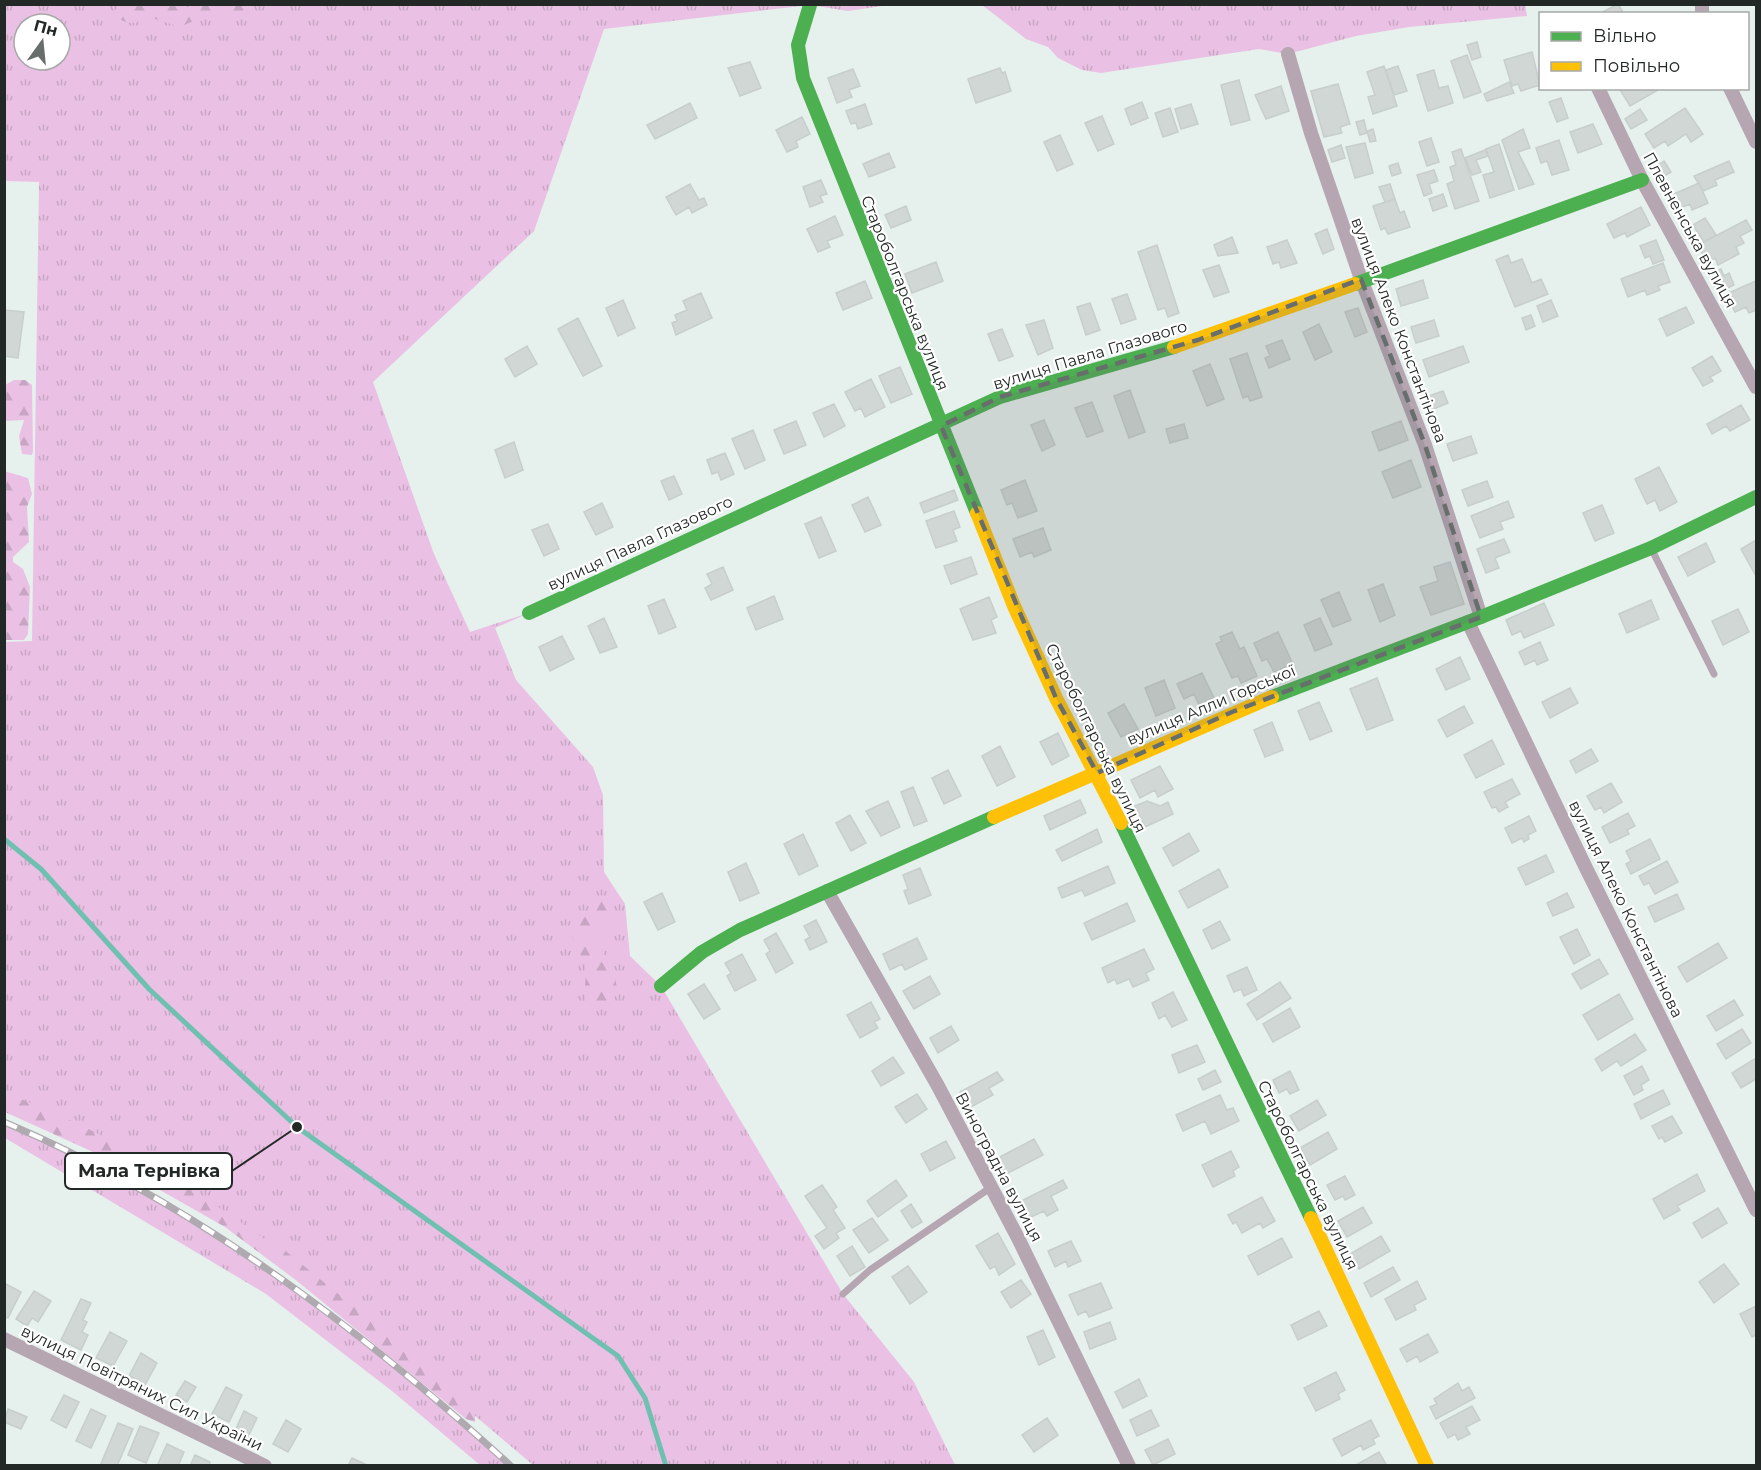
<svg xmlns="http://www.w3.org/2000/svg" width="1761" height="1470" viewBox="0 0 1761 1470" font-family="Montserrat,sans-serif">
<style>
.grass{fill:url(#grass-tufts);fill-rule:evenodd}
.forest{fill:url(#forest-firs)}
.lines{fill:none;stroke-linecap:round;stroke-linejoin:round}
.stream{stroke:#70c0b1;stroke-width:5}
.building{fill:#d0d7d5;stroke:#c7cecc;stroke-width:1.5}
.lane{stroke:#b5a6b2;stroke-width:7}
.street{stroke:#b5a6b2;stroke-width:14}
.fast{stroke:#4caf50;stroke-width:14}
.slow{stroke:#ffc107;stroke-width:14}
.rail-casing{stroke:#afaab0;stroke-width:7}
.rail{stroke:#fff;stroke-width:4.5;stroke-dasharray:14;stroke-linecap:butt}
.marked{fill:#676e6c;fill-opacity:0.2;stroke:#676e6c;stroke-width:4.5;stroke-dasharray:12 8;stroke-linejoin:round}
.labels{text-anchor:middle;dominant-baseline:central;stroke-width:4.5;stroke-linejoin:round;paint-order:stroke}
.street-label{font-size:16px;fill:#222826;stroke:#fff}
.leader{fill:none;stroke:#222826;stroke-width:2}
.callout-dot{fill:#222826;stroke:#fff;stroke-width:2}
.callout{fill:#fff;stroke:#222826;stroke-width:2}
.callout-label{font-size:18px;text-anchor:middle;font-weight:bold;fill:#222826}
</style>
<defs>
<pattern id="grass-tufts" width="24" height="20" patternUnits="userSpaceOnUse" patternTransform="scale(1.5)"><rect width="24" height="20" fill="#eac1e4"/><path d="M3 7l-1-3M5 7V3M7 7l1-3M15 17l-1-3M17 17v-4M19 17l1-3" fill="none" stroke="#c8a6c3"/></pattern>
<pattern id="forest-firs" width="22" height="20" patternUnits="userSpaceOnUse" patternTransform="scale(1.5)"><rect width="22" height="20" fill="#eac1e4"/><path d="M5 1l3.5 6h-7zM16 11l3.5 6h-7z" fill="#c8a6c3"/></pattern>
</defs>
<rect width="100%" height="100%" fill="#e6f0ed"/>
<!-- grass -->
<path class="grass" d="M20 4 889 5 848 11 810 5 604 29 534 231 373 382 434 554 470 632 529 613 495 628 516 680 593 767 603 795 604 872 625 904 630 956 661 986 843 1294 914 1382 955 1465H533L332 1294 272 1250 5 1102 4 642 32 641 39 182 5 181V6ZM24 24H60V60H24Z
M1525 4 1527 16 1409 27 1356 36 1288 54 1259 49 1101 73 1082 70 1058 58 1048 47 1026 39 982 5Z
M5 1125C50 1145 96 1166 139 1191 271 1268 395 1363 507 1465H480L392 1391 266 1294 5 1138Z"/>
<!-- forest -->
<path class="forest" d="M156 4 182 5 187 7 198 4 251 5 244 8 242 14 202 17 180 27 149 17C134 25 125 26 113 13L119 5Z
M14 380H25L32 385 33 451 32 455 22 454 19 436 24 420 5 421V385Z
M4 471 28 478 32 494 27 507 29 542 13 557V562L23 569 30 587 28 634 24 640H5Z
M600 899 610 903 615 909 613 925 608 930 601 929 593 934C603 956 632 987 606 1009 572 1008 590 982 585 965 580 952 573 942 569 929L571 920 587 914Z
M13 1096C107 1131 193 1187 275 1247L282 1248 419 1360 429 1363 475 1411V1422L466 1419 297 1281 225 1227 93 1152 5 1112V1097Z"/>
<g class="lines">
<!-- stream -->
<path class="stream" d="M4 839 41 869 149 989 297 1127 618 1356 645 1398 666 1466"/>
</g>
<!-- building -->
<path class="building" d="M1618 4 1624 14H1599Z
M1477 42 1481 57 1472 60 1467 45Z
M1532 52 1540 85 1521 91 1518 84 1512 86 1504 60Z
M1467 55 1481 92 1464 98 1451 61Z
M750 62 761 88 740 96 728 68Z
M1384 66 1397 106 1373 114 1368 97 1375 95 1367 72Z
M1398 66 1407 91 1394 95 1386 70Z
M1000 68 1002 73 1005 72 1011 91 976 103 968 79Z
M853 69 860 86 849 90 852 97 837 103 828 78Z
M1434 70 1439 88 1448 86 1453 103 1428 111 1417 75Z
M1239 80 1250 120 1231 125 1221 85Z
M1509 82 1514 93 1487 101 1484 94Z
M1338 84 1350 124 1340 127 1342 133 1324 137 1311 91Z
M1281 86 1289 111 1266 119 1255 95Z
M1619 88H1657L1658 90 1630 106Z
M1561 98 1568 118 1557 122 1549 102Z
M1142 102 1148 118 1131 125 1125 109Z
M690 103 697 118 655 139 647 125Z
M865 104 872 124 858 129 856 123 851 124 846 111Z
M1191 104 1198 124 1181 129 1175 109Z
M1170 108 1178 132 1163 137 1155 113Z
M1685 108 1703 134 1691 142 1686 134 1668 146 1665 141 1654 148 1645 134Z
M1640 109 1647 120 1631 129 1625 119Z
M1102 116 1114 144 1098 151 1085 123Z
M802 117 810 134 796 141 798 147 787 152 776 130Z
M1364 120 1367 133 1360 135 1356 122Z
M1593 124 1602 144 1578 153 1570 132Z
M1373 129 1376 141 1370 142 1367 131Z
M1523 129 1530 148 1518 152 1534 184 1519 189 1502 140Z
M1060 135 1073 164 1057 171 1044 142Z
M1431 138 1439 162 1427 166 1419 142Z
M1559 140 1569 170 1552 175 1547 161 1541 163 1536 148Z
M1365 143 1373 173 1355 178 1346 147Z
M1499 144 1514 190 1490 198 1483 175 1494 172 1486 149Z
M1341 145 1345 158 1332 162 1328 150Z
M1461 149 1479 201 1455 209 1447 184 1454 181 1450 167 1456 165 1452 152Z
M1485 150 1488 156 1476 160 1481 172 1472 175 1465 158Z
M889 153 895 167 869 177 863 164Z
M1664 161 1671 172 1658 180 1652 169Z
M1729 161 1734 172 1715 180 1717 185 1703 191 1694 176Z
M1398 163 1401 173 1392 176 1389 166Z
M1434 170 1438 181 1429 184 1432 193 1424 196 1417 175Z
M821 180 827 194 820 196 823 202 810 207 803 187Z
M1699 183 1708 203 1692 210 1690 204 1680 208 1674 194Z
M690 184 699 200 704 198 707 205 692 213 689 207 676 215 666 197Z
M1390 184 1395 199 1385 202 1379 187Z
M1443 194 1447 206 1433 211 1429 199Z
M1395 199 1400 213 1404 211 1410 227 1388 234 1385 228 1381 230 1373 206Z
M906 206 911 220 891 228 885 215Z
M1641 207 1650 225 1627 237 1625 233 1614 238 1607 224Z
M835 216 843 235 827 241 830 247 818 252 807 229Z
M1705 218 1716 235 1704 242 1693 225Z
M1746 220 1752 230 1740 236 1744 243 1736 247 1739 254 1718 265 1715 258 1707 263 1698 245Z
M1327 229 1334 249 1323 254 1315 234Z
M1232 237 1238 253 1218 256 1214 245Z
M1287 240 1297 263 1281 268 1279 262 1273 264 1267 247Z
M1656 240 1664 260 1653 264 1650 256 1645 258 1640 246Z
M1157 245 1179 313 1168 317 1165 308 1158 310 1138 252Z
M1508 255 1511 263 1522 259 1532 283 1541 279 1548 294 1515 307 1496 260Z
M936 262 943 281 912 293 905 274Z
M1663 263 1670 282 1658 286 1660 290 1647 295 1645 290 1628 297 1621 279Z
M1219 265 1229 292 1214 297 1203 270Z
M1721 269 1724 276 1729 273 1734 285 1718 293 1709 275Z
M1423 280 1428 298 1401 306 1396 289Z
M865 281 872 298 843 310 836 293Z
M1756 281V310L1749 313 1746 307 1735 312 1726 294Z
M701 293 712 318 676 335 672 323 677 321 675 315 687 310 683 301Z
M1127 294 1136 319 1121 324 1112 299Z
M623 300 635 328 618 336 606 308Z
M1551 300 1558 316 1543 322 1537 306Z
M1090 303 1100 330 1086 335 1077 307Z
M1686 307 1694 323 1667 336 1659 319Z
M1358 308 1367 332 1355 337 1345 312Z
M4 310 24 312 18 358 4 356Z
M1531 315 1535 326 1526 330 1522 318Z
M578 318 602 366 583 376 558 329Z
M1044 320 1053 348 1038 355 1026 325Z
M1434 320 1439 336 1416 343 1411 327Z
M1319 324 1332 352 1315 360 1303 332Z
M1002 329 1013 356 999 361 988 334Z
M1282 340 1290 359 1269 368 1265 358 1270 356 1266 346Z
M527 346 537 364 515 377 505 359Z
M1463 346 1469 362 1429 377 1423 360Z
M1247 353 1262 397 1250 401 1248 396 1243 398 1230 359Z
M1712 356 1721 371 1710 377 1713 381 1703 386 1692 368Z
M1210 364 1224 399 1207 406 1193 371Z
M900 367 912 394 891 403 879 376Z
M871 379 885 407 865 417 861 408 855 411 845 392Z
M1130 390 1145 432 1129 438 1114 396Z
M1443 391 1448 403 1431 410 1426 397Z
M1092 402 1103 431 1087 437 1075 408Z
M834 404 845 426 824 437 813 413Z
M1741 405 1750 420 1730 431 1726 426 1712 434 1707 424Z
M1044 420 1055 445 1042 451 1031 425Z
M796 421 806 445 784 454 774 430Z
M1401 421 1408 440 1379 451 1372 432Z
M1184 424 1188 438 1170 443 1166 429Z
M753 430 765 460 745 469 732 439Z
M1471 436 1477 453 1453 461 1447 444Z
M514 442 523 470 505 478 495 450Z
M725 453 734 474 721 480 718 472 712 474 707 460Z
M1411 460 1421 487 1393 498 1382 472Z
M1659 467 1677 502 1660 511 1655 500 1647 504 1635 479Z
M674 476 682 494 669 500 661 481Z
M1025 480 1037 511 1018 518 1012 503 1007 505 1001 490Z
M1487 481 1493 497 1468 506 1462 490Z
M954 490 958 500 924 513 920 503Z
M868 497 881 525 865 532 852 505Z
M1508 501 1514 517 1500 522 1503 529 1480 538 1471 516Z
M602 503 613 527 596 535 584 512Z
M1602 505 1614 533 1595 541 1583 513Z
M954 511 960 527 953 530 957 541 936 548 926 521Z
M821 517 836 551 819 558 805 524Z
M548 524 559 549 544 556 532 530Z
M1043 528 1051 550 1034 557 1032 552 1020 557 1013 539Z
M1504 539 1510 552 1495 558 1499 568 1486 573 1477 549Z
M1756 540V576L1741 549Z
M1706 543 1715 562 1688 576 1678 557Z
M971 557 977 574 951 584 944 566Z
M1450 562 1464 604 1431 615 1420 587 1438 581 1434 567Z
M723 567 733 590 711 600 705 588 712 584 707 574Z
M1383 584 1395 615 1380 622 1368 590Z
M1339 592 1351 620 1333 627 1321 600Z
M774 596 783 619 756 630 747 608Z
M989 597 997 617 991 620 996 633 973 640 960 609Z
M664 599 676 627 659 634 648 606Z
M1651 600 1659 619 1627 633 1619 614Z
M1544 603 1554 625 1524 638 1521 631 1512 635 1506 620Z
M1738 609 1749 632 1723 645 1712 621Z
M604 618 617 647 600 653 588 626Z
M1320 618 1332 644 1315 651 1304 625Z
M1232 632 1240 649 1244 647 1257 676 1241 683 1238 676 1232 678 1216 644 1222 641 1220 637Z
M1278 632 1293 664 1274 672 1267 659 1262 661 1254 643Z
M562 636 574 659 550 671 539 647Z
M1540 642 1548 660 1537 665 1535 660 1525 665 1519 652Z
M1460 657 1470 679 1446 690 1436 669Z
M1202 673 1214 698 1199 705 1194 694 1184 699 1177 684Z
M1377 678 1393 720 1367 730 1350 689Z
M1164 680 1175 708 1156 716 1145 688Z
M1570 688 1578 703 1550 718 1542 702Z
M1319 702 1332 731 1310 740 1298 711Z
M1124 704 1138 729 1121 737 1108 713Z
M1464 706 1473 723 1447 737 1438 720Z
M1272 722 1283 750 1265 757 1254 730Z
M1058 733 1069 756 1052 765 1040 742Z
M1492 740 1504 764 1476 778 1464 755Z
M1000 746 1015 777 997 786 982 756Z
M1591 749 1598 761 1576 773 1570 761Z
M1160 766 1173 789 1158 797 1155 790 1140 798 1131 780Z
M948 770 961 796 944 804 932 778Z
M1512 779 1520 794 1505 802 1508 807 1499 812 1496 807 1492 808 1484 792Z
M1611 783 1622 802 1604 813 1601 807 1595 810 1587 796Z
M913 787 927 821 914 826 901 792Z
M1080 800 1086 813 1050 830 1044 816Z
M888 801 900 827 881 836 866 811Z
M1147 801 1160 806 1168 802 1173 814 1145 827 1135 806Z
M1628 813 1635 826 1627 830 1629 834 1610 843 1602 827Z
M850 815 866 843 851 851 836 823Z
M1529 816 1536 831 1528 835 1529 839 1524 842 1522 838 1512 843 1505 828Z
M1097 829 1102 842 1062 861 1056 850Z
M1189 833 1199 851 1173 866 1163 848Z
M803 834 818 866 799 875 784 844Z
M1650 839 1660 859 1631 874 1626 864 1631 861 1626 851Z
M1546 855 1554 872 1526 885 1518 868Z
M1667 861 1678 882 1655 894 1649 883 1644 885 1639 876Z
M746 863 759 893 740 901 728 872Z
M1108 866 1115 883 1085 896 1082 890 1062 898 1058 888Z
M920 868 931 895 909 904 904 891 908 889 903 875Z
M1219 869 1228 887 1188 908 1179 891Z
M662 893 675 922 658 930 644 902Z
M1567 893 1574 907 1553 916 1547 903Z
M1677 894 1684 909 1655 922 1648 907Z
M1127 903 1135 921 1092 940 1084 923Z
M816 920 827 942 810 950 805 940 810 937 804 926Z
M1220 921 1230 940 1212 949 1203 930Z
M1577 929 1590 955 1574 964 1560 937Z
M776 933 793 963 776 973 766 954 770 951 764 940Z
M917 938 927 959 905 970 902 964 890 970 883 954Z
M1718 943 1727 958 1687 982 1678 967Z
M1144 949 1154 969 1146 973 1149 980 1133 987 1129 979 1117 984 1115 979 1108 983 1102 968Z
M742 954 756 980 735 991 727 976 731 973 725 963Z
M1599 959 1608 974 1581 989 1572 974Z
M1247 967 1257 990 1244 996 1241 989 1234 992 1227 976Z
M930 976 940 994 914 1009 903 991Z
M1280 982 1291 998 1257 1020 1247 1004Z
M704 984 720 1009 704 1019 688 994Z
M1173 992 1187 1020 1172 1027 1165 1015 1159 1019 1152 1003Z
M1619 994 1633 1019 1598 1040 1583 1015Z
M1734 1000 1743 1015 1716 1031 1707 1016Z
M871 1002 880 1019 874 1022 878 1028 860 1038 847 1015Z
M1290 1008 1300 1027 1273 1042 1263 1024Z
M951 1026 959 1040 938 1053 930 1038Z
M1742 1029 1751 1043 1726 1059 1717 1044Z
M1635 1034 1646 1050 1621 1066 1617 1061 1602 1071 1595 1059Z
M1197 1045 1205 1062 1179 1073 1172 1055Z
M893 1057 904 1073 881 1086 872 1071Z
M1756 1058V1079L1741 1088 1732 1073Z
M1642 1066 1649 1080 1641 1085 1643 1090 1634 1095 1624 1076Z
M1215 1070 1221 1082 1203 1090 1198 1079Z
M1290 1071 1299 1090 1290 1094 1287 1089 1279 1093 1273 1080Z
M997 1072 1003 1080 989 1088 993 1095 969 1108 960 1092Z
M1663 1090 1670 1104 1641 1119 1634 1104Z
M917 1094 927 1109 906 1123 895 1107Z
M1220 1095 1227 1110 1233 1108 1239 1121 1211 1134 1205 1121 1183 1131 1176 1115Z
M1317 1100 1326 1115 1299 1131 1290 1116Z
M1672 1116 1682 1133 1665 1142 1662 1137 1659 1139 1652 1126Z
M1328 1132 1337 1149 1310 1165 1300 1148Z
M1034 1139 1043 1155 1006 1174 996 1159Z
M946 1141 955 1158 930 1171 921 1154Z
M1231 1151 1239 1167 1233 1171 1235 1176 1213 1187 1202 1165Z
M1697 1174 1705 1191 1677 1206 1680 1210 1664 1219 1653 1199Z
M1345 1176 1355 1195 1345 1200 1343 1196 1335 1200 1327 1185Z
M896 1180 907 1196 878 1217 867 1201Z
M1063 1180 1067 1188 1051 1196 1058 1210 1047 1216 1044 1211 1029 1218 1021 1201Z
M822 1185 837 1207 833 1210 845 1228 836 1233 839 1238 824 1249 815 1236 827 1228 805 1196Z
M1262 1197 1275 1221 1263 1228 1260 1223 1242 1233 1236 1222 1233 1224 1228 1215Z
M911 1204 922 1222 912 1228 901 1211Z
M1363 1207 1372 1223 1347 1237 1338 1221Z
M1718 1208 1727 1223 1702 1238 1693 1223Z
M872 1218 888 1240 869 1253 853 1230Z
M998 1233 1015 1264 999 1275 995 1266 990 1269 976 1246Z
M1381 1236 1390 1251 1359 1269 1350 1254Z
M1282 1238 1292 1257 1258 1275 1248 1256Z
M1071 1241 1081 1261 1068 1267 1066 1261 1055 1267 1048 1251Z
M852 1246 865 1267 850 1276 837 1256Z
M1724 1264 1739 1284 1714 1303 1699 1282Z
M908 1266 927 1292 910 1304 892 1277Z
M1393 1267 1400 1280 1371 1297 1364 1283Z
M1021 1280 1031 1294 1011 1308 1001 1292Z
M1417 1281 1426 1299 1414 1305 1416 1310 1396 1320 1385 1299Z
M4 1283 21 1292 8 1318 4 1317Z
M1101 1283 1112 1308 1089 1317 1086 1311 1078 1315 1069 1295Z
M34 1291 51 1301 38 1322 32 1318 27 1326 16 1319Z
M81 1299 91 1303 83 1320 87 1322 82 1332 88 1335 81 1350 61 1340Z
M1756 1306V1335L1752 1337 1740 1314Z
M1319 1311 1327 1326 1298 1340 1291 1325Z
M1110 1322 1116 1339 1090 1349 1084 1332Z
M1043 1330 1055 1357 1039 1365 1027 1337Z
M110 1332 127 1341 113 1366 96 1358Z
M1428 1334 1438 1352 1420 1362 1417 1356 1407 1362 1400 1349Z
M141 1353 157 1363 145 1385 129 1376Z
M1336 1372 1345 1390 1338 1394 1340 1399 1316 1411 1304 1388Z
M1139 1379 1147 1396 1123 1408 1115 1392Z
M185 1381 196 1387 187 1402 176 1395Z
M1458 1383 1462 1391 1469 1387 1475 1398 1436 1419 1430 1407 1437 1404 1434 1399Z
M226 1387 242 1395 229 1422 212 1414Z
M64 1395 79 1402 66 1428 51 1420Z
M1472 1406 1480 1420 1466 1427 1470 1434 1458 1440 1455 1434 1448 1438 1440 1423Z
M8 1409 27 1417 21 1429 4 1422Z
M91 1409 106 1416 91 1448 76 1441Z
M1151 1410 1159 1426 1137 1436 1130 1420Z
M244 1411 257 1418 247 1439 234 1433Z
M1047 1418 1058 1435 1034 1452 1022 1435Z
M286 1420 301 1429 288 1452 273 1444Z
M1371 1420 1379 1436 1373 1439 1375 1444 1363 1450 1361 1445 1342 1456 1333 1439Z
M118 1423 133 1429 117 1466H100Z
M140 1426 159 1433 146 1463 128 1455Z
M1168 1439 1175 1454 1153 1465 1145 1450Z
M167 1444 184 1452 178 1466H157Z
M1379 1452 1387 1466H1354Z
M195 1455 210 1462 209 1466H190Z
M352 1458 367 1465 348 1466Z"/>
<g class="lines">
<!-- lane -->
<path class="lane" d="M1652 550 1714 674
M843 1294 870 1270 990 1188"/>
<!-- street -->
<path class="street" d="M1702 4V14
M1288 54 1311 133 1361 279 1425 445 1481 617
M1598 88 1642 180 1756 387
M1730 88 1756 142
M1468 622 1586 868 1756 1210
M827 891 938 1086 1018 1238 1129 1466
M4 1339 265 1466"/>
<!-- fast -->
<path class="fast" d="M810 5 798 45 803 78 977 513
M1355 284 1642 180
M529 613 1000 397 1174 347
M1272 697 1481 617 1651 548 1756 497
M1121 823 1311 1218
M661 986 702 952 740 930 994 817"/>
<!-- slow -->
<path class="slow" d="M1174 347 1355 284
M977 513 1014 606 1056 698 1121 823
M994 817 1272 697
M1311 1218 1427 1466"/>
<defs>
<path id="rail" d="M4 1122C193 1202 360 1328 511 1466"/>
</defs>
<!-- rail casing -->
<use href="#rail" class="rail-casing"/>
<!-- rail -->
<use href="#rail" class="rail"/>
</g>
<!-- marked area -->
<path class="marked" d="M1361 279 1425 445 1481 617 1232 712 1097 773 1056 698 941 426 1000 397 1198 340Z"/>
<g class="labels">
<!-- street labels -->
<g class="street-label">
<text transform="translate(1690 230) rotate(61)">Плевненська вулиця</text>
<text transform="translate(905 293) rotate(68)">Староболгарська вулиця</text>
<text transform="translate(1399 330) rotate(69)">вулиця Алеко Константінова</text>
<text transform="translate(1090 355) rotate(-17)">вулиця Павла Глазового</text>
<text transform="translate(640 543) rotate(-25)">вулиця Павла Глазового</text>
<text transform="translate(1211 705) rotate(-23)">вулиця Алли Горської</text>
<text transform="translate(1096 738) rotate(64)">Староболгарська вулиця</text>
<text transform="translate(1626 909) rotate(64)">вулиця Алеко Константінова</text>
<text transform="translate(999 1167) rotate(62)">Виноградна вулиця</text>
<text transform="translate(1308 1175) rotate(64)">Староболгарська вулиця</text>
<text transform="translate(142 1388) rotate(26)">вулиця Повітряних Сил України</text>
</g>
</g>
<!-- callouts -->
<path class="leader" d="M297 1127L232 1171"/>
<circle class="callout-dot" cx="297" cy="1127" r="6"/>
<rect class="callout" x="65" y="1153" width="167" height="36" rx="6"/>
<g class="callout-label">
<text x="149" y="1177">Мала Тернівка</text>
</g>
<!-- border -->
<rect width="1761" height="1470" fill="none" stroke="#222826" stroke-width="12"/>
<!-- legend -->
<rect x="1539" y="12" width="210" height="78" fill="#ffffff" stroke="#a7a9a8" stroke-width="1.5"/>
<rect x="1551" y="32" width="30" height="9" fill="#4caf50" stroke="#a7a9a8" stroke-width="1.5"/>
<text x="1593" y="42" font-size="18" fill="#222826">Вільно</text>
<rect x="1551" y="62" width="30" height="9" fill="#ffc107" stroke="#a7a9a8" stroke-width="1.5"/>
<text x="1593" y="72" font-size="18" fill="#222826">Повільно</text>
<!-- north arrow -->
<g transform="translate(42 42) rotate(15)"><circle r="28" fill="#ffffff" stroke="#a7a9a8" stroke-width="1.5"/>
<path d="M0-4.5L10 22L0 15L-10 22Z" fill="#676e6c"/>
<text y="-9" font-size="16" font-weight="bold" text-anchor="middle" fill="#222826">Пн</text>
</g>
</svg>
